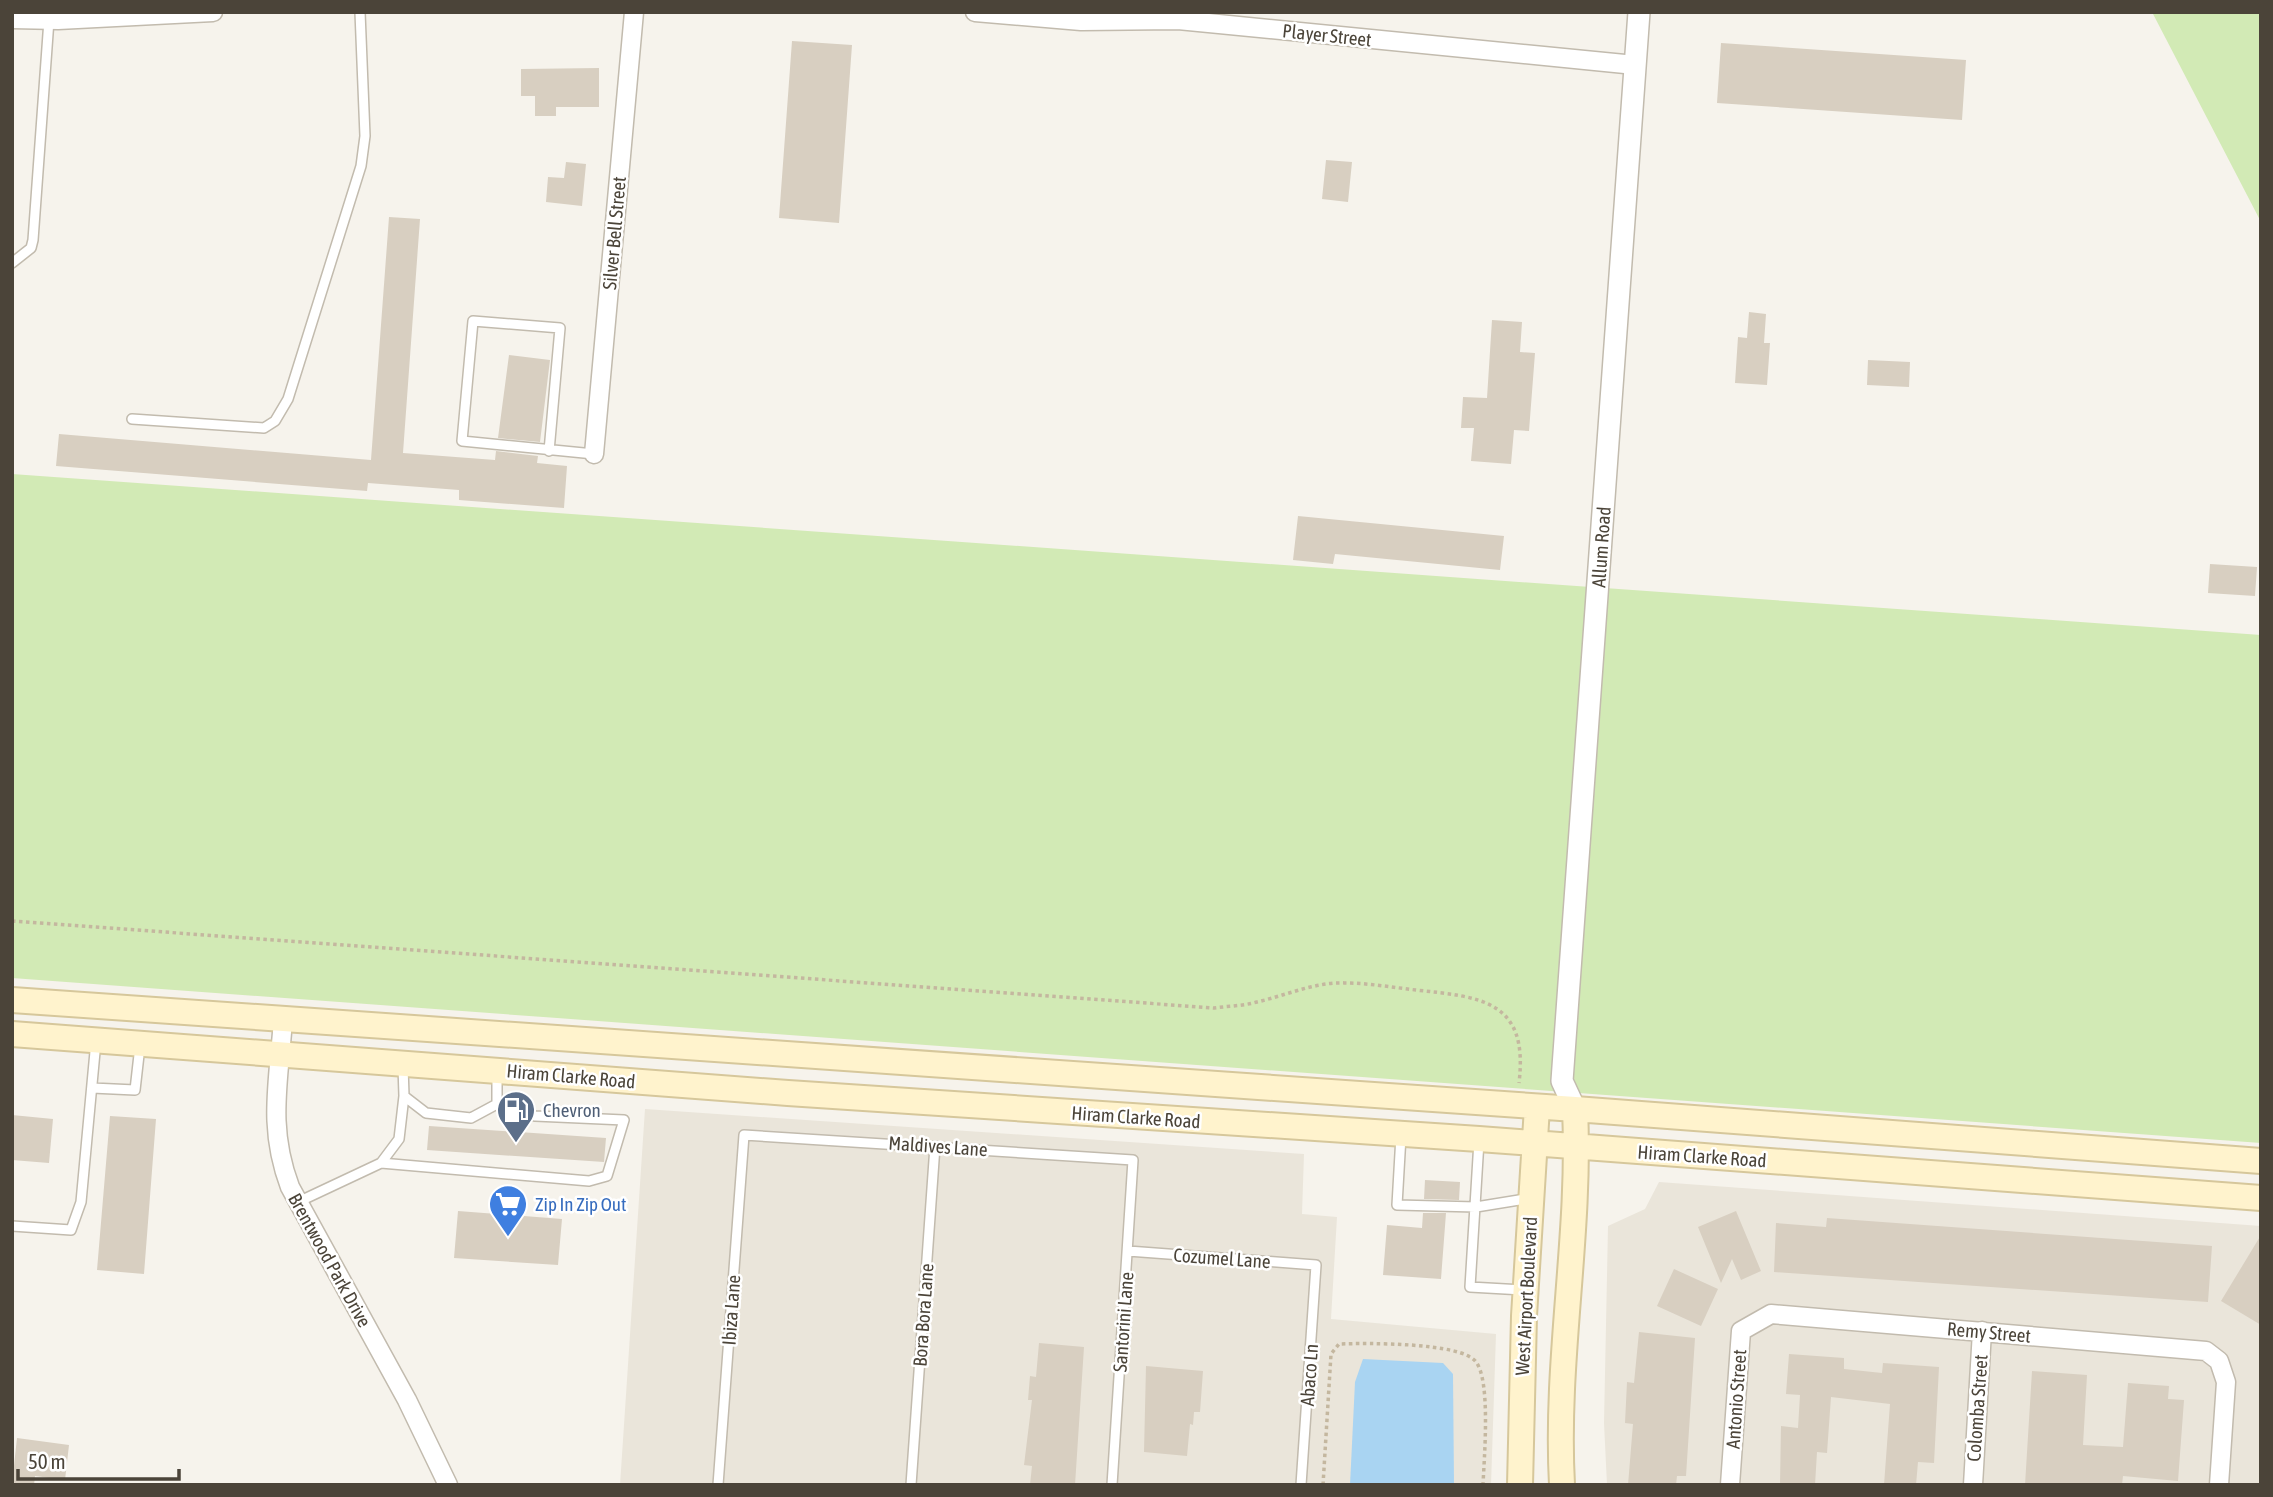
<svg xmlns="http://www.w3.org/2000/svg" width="2273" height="1497" viewBox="0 0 2273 1497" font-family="'Asap Condensed',sans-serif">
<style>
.residential{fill:#eae5da}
.green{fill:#d2eab5}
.water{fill:#a9d4f2}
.building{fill:#d8cfc1}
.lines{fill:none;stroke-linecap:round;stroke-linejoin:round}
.service-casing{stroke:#c2bbae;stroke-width:12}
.minor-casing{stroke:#c2bbae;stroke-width:21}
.tertiary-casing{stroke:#c2bbae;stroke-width:24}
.secondary-casing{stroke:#d6c79b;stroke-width:28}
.path{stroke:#c4b79f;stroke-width:3.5;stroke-dasharray:3.5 3.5;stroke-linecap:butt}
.service{stroke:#fff;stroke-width:9}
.minor{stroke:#fff;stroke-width:18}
.tertiary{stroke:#fff;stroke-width:21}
.secondary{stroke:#fff3cd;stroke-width:24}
.labels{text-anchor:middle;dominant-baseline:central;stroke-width:5;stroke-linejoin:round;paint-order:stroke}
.street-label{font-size:19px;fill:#4b4439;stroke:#fff}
.service-label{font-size:19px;fill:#4e5e75;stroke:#fff;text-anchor:start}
.shop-label{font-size:19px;fill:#366cbe;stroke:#fff;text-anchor:start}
</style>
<rect width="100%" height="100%" fill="#f6f3ec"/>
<!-- residential -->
<path class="residential" d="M645 1109 1304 1154 1302 1214 1337 1217 1331 1319 1496 1334 1491 1485H620Z
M1659 1182 2261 1226V1485H1607L1604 1423 1608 1226 1645 1209Z"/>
<!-- green -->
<path class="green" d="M2152 12H2261V222Z
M12 474 2261 635V1143L12 978Z"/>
<!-- water -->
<path class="water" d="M1363 1359 1443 1363 1453 1374 1454 1485H1350L1355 1382Z"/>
<!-- building -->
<path class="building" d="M792 41 852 45 839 223 779 218Z
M1721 43 1966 60 1962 120 1717 103Z
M599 68V107H556V116H535V96H521V69Z
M1326 160 1352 162 1348 202 1322 199Z
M566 162 586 164 582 206 546 202 548 177 564 178Z
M389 217 420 219 403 453 495 460 496 451 538 456 537 463 567 466 564 508 459 500V490L368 483 367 491 56 466 59 434 371 460Z
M1749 312 1766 314 1764 343H1770L1767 385 1735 383 1738 337 1747 338Z
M1492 320 1522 322 1520 352 1535 353 1529 431 1514 430 1511 464 1471 461 1474 428H1461L1463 397 1487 398Z
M509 355 550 360 540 442 498 438Z
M1868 360 1910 362 1909 387 1867 385Z
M1298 516 1504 536 1500 570 1335 554 1333 564 1293 560Z
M2210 564 2257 567 2255 596 2208 593Z
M12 1115 53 1119 49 1163 12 1160Z
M110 1116 156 1119 144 1274 97 1270Z
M429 1126 606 1138 604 1162 427 1150Z
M1425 1180 1460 1182 1459 1200 1424 1199Z
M458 1211 562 1219 558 1265 454 1258Z
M1736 1211 1761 1271 1741 1280 1732 1259 1721 1283 1698 1227Z
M1423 1213H1446L1441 1279 1383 1275 1387 1225 1422 1228Z
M1827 1218 2212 1246 2208 1302 1774 1272 1776 1223 1826 1227Z
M2261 1235V1325L2221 1301Z
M1674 1269 1718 1289 1701 1326 1657 1306Z
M1639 1332 1695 1338 1686 1476H1677L1676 1485H1628L1633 1424 1625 1423 1627 1382 1634 1383Z
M1039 1343 1084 1347 1075 1485H1030L1032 1466 1024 1465 1032 1400H1028L1030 1376 1036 1377Z
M1789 1354 1844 1358V1369L1882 1373 1883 1363 1939 1367 1934 1463 1918 1462 1916 1485H1884L1890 1404 1831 1397 1827 1453 1817 1452 1815 1485H1780L1781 1426 1798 1428 1800 1395 1786 1394Z
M1146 1366 1203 1371 1200 1412H1194L1193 1425 1190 1424 1187 1456 1144 1452Z
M2032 1371 2087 1375 2083 1445 2123 1447 2128 1383 2169 1386 2168 1399 2184 1400 2178 1481 2123 1476 2122 1485H2025Z
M17 1438 69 1445 65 1480 35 1476 34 1485 12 1484Z"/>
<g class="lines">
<defs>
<path id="service" d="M12 263 31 248 33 240 49 20
M132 419 264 428 275 421 288 399 361 166 365 136 360 12
M549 451 560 328 473 321 462 441 594 454
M403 1066 404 1096 426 1113 471 1118 497 1104V1072
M92 1088 135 1090 140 1046
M1401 1136 1397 1205 1476 1207 1531 1198
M1479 1141 1470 1287 1523 1290
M381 1163 399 1139 404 1096
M298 1202 381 1163 589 1181 607 1176 624 1120 535 1116 497 1104
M12 1226 71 1230 81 1202 96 1041
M1128 1251 1316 1265 1301 1485
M718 1485 744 1135 1133 1160 1112 1485
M911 1485 935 1146"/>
<path id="minor" d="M975 12 1081 21 1178 20 1635 65
M12 19 58 20 213 12
M594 454 634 12
M283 1019C279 1082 267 1126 290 1187L407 1400 448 1485
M1730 1485 1741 1331 1771 1314 2206 1351 2219 1361 2226 1382 2219 1485
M1973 1485 1982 1331"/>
<path id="tertiary" d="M1575 1109 1562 1081 1639 12"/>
<path id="secondary" d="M12 1000 1575 1109 2261 1161
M12 1034 788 1093 1479 1139 2261 1198
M1520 1485 1524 1316 1537 1107
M1562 1485C1555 1359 1581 1235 1575 1109"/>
</defs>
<!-- service casing -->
<use href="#service" class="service-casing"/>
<!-- minor casing -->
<use href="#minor" class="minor-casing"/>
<!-- tertiary casing -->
<use href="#tertiary" class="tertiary-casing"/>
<!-- secondary casing -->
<use href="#secondary" class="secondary-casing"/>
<!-- path -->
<path class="path" d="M12 921 1214 1008C1228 1006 1243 1006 1257 1002 1283 996 1308 985 1335 983 1362 982 1389 987 1416 990 1481 997 1529 1000 1519 1083
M1323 1485 1331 1354 1339 1344C1365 1343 1462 1342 1476 1362 1491 1381 1484 1459 1483 1485"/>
<!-- service -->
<use href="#service" class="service"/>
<!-- minor -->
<use href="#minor" class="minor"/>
<!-- tertiary -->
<use href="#tertiary" class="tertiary"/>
<!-- secondary -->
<use href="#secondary" class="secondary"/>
</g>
<!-- icons -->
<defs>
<symbol id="fuel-pin" viewBox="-11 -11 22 30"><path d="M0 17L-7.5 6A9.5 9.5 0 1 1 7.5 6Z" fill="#5c6f8a" stroke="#fff"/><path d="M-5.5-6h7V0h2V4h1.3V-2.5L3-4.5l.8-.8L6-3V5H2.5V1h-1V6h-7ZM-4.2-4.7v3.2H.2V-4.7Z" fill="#fff"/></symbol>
<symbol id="supermarket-pin" viewBox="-11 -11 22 30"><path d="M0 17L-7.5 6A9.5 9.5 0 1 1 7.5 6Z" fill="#3f7fe0" stroke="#fff"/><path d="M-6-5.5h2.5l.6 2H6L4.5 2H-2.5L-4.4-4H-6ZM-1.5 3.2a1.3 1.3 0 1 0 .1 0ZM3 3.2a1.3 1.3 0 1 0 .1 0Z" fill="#fff"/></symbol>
</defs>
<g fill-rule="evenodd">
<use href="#fuel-pin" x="494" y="1088" width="44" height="60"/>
<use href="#supermarket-pin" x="486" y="1182" width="44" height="60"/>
</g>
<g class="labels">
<!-- street labels -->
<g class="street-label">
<text transform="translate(1327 35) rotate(6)">Player Street</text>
<text transform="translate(614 233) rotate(-85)">Silver Bell Street</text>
<text transform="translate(1601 547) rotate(-86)">Allum Road</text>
<text transform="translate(571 1076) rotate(5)">Hiram Clarke Road</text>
<text transform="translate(1136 1117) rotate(4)">Hiram Clarke Road</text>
<text transform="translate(938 1146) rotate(4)">Maldives Lane</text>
<text transform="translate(1702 1156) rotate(4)">Hiram Clarke Road</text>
<text transform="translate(1222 1258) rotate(4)">Cozumel Lane</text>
<text transform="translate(330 1260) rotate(61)">Brentwood Park Drive</text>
<text transform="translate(1526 1296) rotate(-87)">West Airport Boulevard</text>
<text transform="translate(731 1310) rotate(-86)">Ibiza Lane</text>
<text transform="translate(923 1315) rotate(-86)">Bora Bora Lane</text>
<text transform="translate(1123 1322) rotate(-86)">Santorini Lane</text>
<text transform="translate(1989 1332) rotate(5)">Remy Street</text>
<text transform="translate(1309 1375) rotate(-86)">Abaco Ln</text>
<text transform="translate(1736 1399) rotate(-86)">Antonio Street</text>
<text transform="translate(1977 1408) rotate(-86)">Colomba Street</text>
</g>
<!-- service labels -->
<g class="service-label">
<text x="543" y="1110">Chevron</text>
</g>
<!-- shop labels -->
<g class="shop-label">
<text x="535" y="1204">Zip In Zip Out</text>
</g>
</g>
<!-- border -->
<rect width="2273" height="1497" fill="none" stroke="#4b4439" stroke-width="28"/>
<!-- scale -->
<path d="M18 1469v10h161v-10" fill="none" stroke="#4b4439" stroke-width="3.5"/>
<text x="28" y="1469" font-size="21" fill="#4b4439" stroke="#ffffff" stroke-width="5" paint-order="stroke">50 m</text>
</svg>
